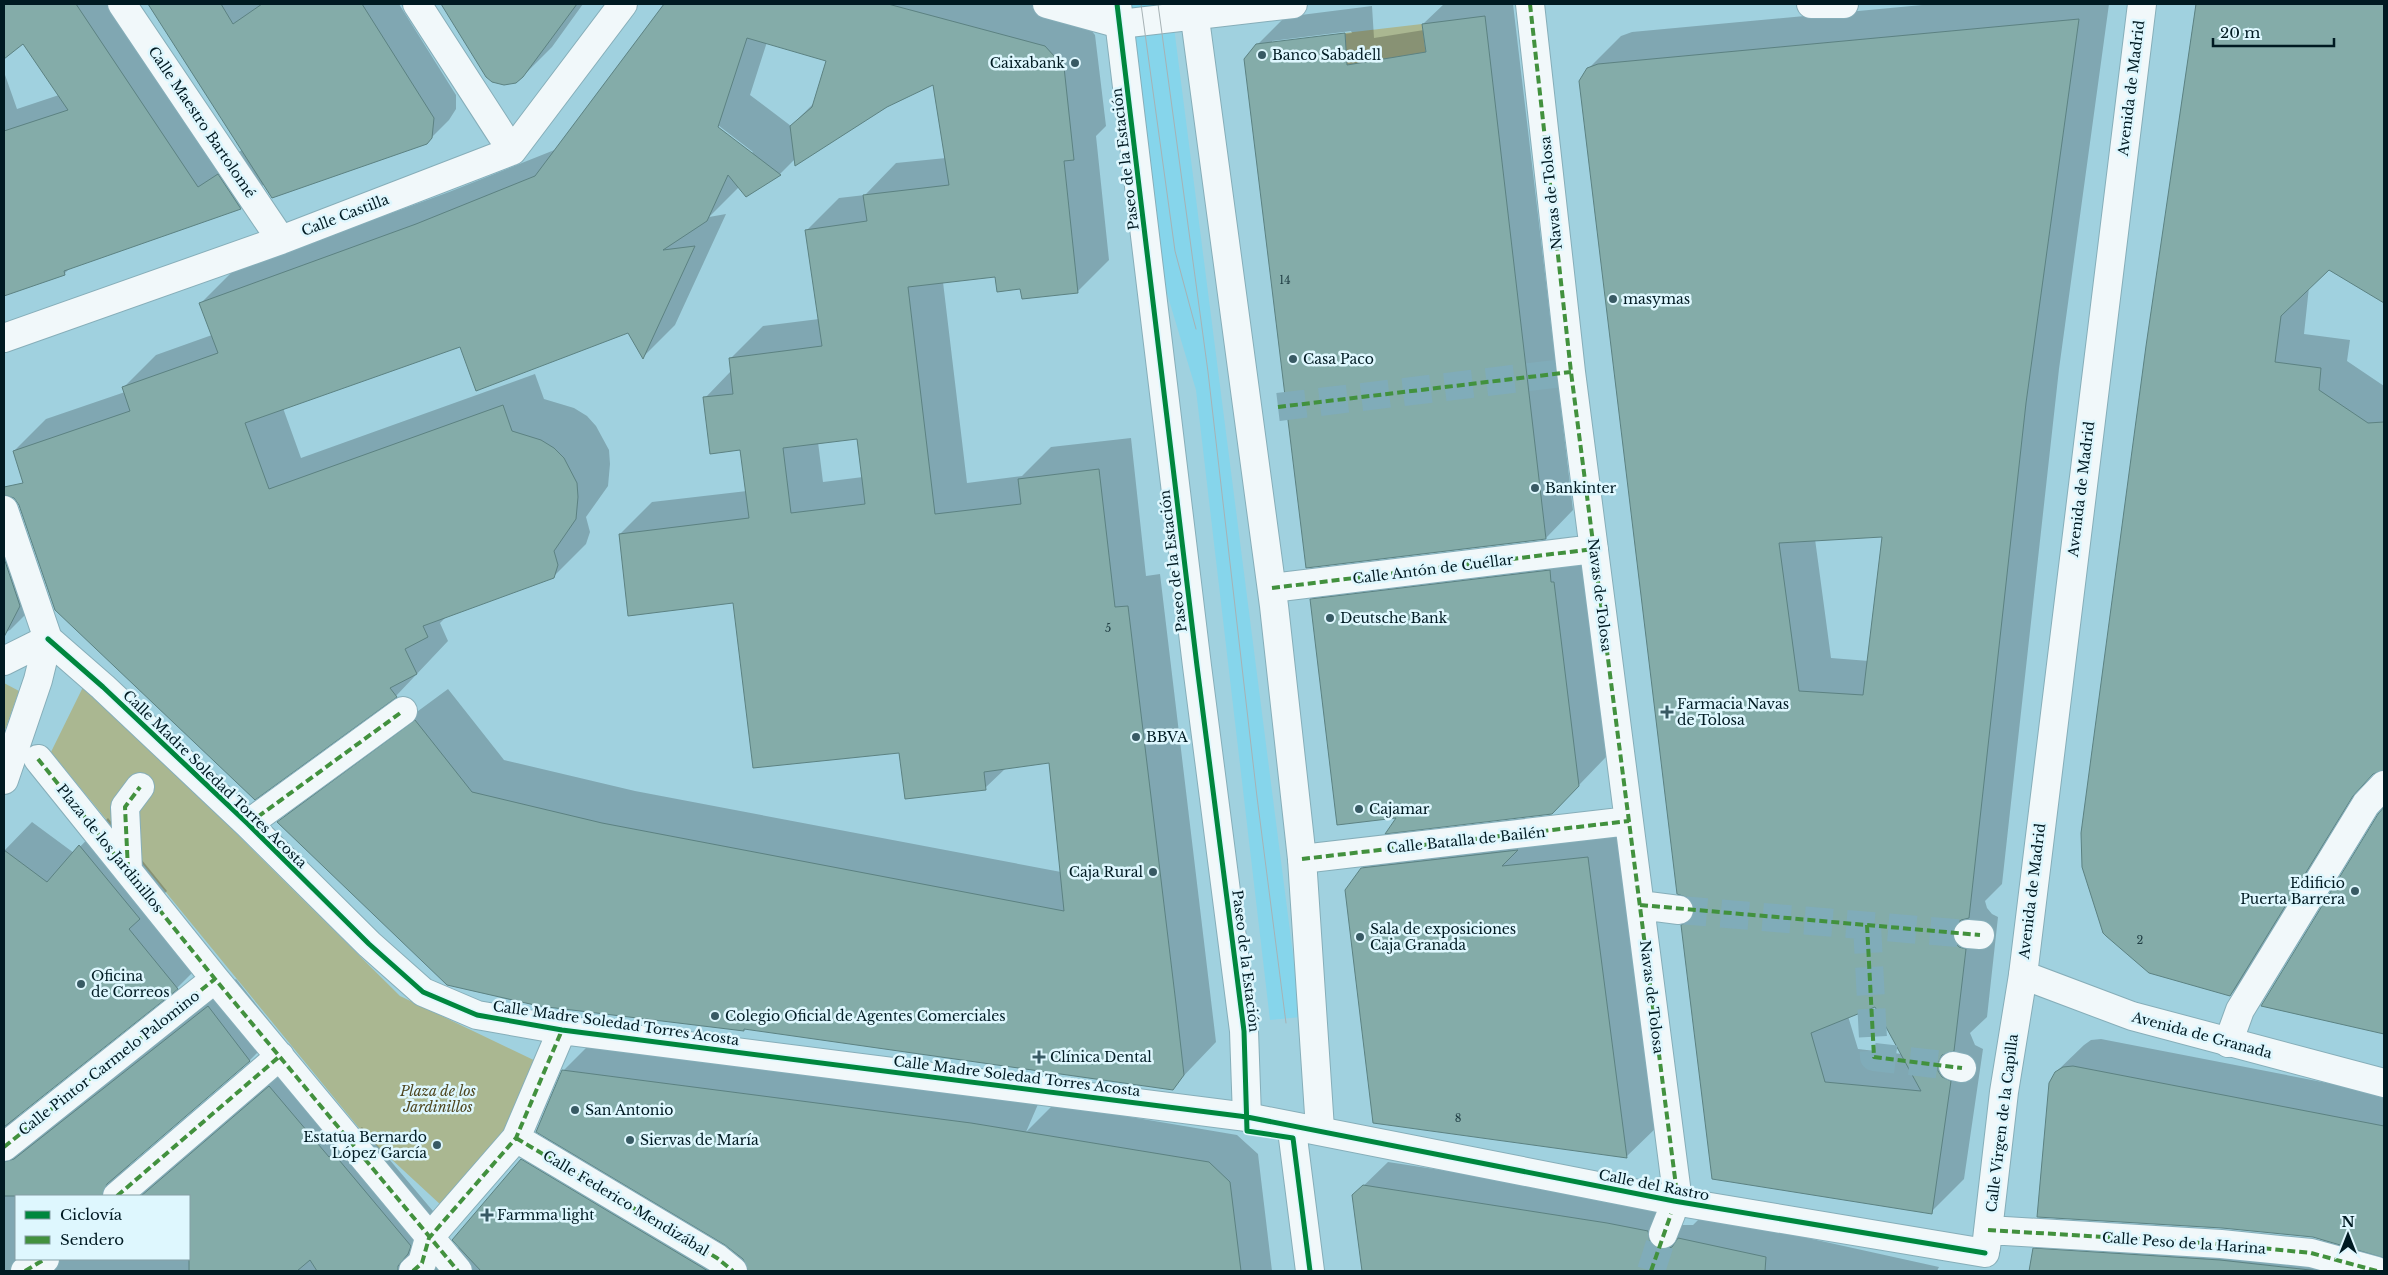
<svg xmlns="http://www.w3.org/2000/svg" width="2388" height="1275" viewBox="0 0 2388 1275" font-family="'Libre Baskerville',serif">
<style>
.built{fill:#86d5eb}
.green{fill:#aab791}
.shadow{fill:#0003;fill-rule:evenodd}
.building{fill:#84aca9;stroke:#5c8282;fill-rule:evenodd}
.lines{fill:none;stroke-linecap:round;stroke-linejoin:round}
.street-tunnel{stroke:#80acb9;stroke-width:28;stroke-dasharray:28 14;stroke-linecap:butt}
.street-casing{stroke:#86aeb9;stroke-width:30}
.secondary-casing{stroke:#86aeb9;stroke-width:30}
.street{stroke:#f1f8fa;stroke-width:28}
.secondary{stroke:#f1f8fa;stroke-width:28}
.tram{stroke:#a6b2b5;stroke-width:1}
.quiet{stroke:#42913e;stroke-width:4;stroke-dasharray:8 4;stroke-linecap:butt}
.cycleway-casing{stroke:#def7fe;stroke-width:8}
.cycleway{stroke:#00873e;stroke-width:5}
.poi-dot{fill:#385a64;stroke:#def7fe;stroke-width:2}
.labels{text-anchor:middle;dominant-baseline:central;stroke-width:5;stroke-linejoin:round;paint-order:stroke}
.number-label{font-size:11px;fill:#213e44}
.poi-label{font-size:14px;fill:#001a22;stroke:#def7fe;text-anchor:start}
.street-label{font-size:14px;fill:#001a22;stroke:#def7fe}
.park-label{font-size:14px;font-style:italic;fill:#4e4620;stroke:#def7fe}
</style>
<rect width="100%" height="100%" fill="#a0d1df"/>
<!-- built -->
<path class="built" d="M1128 4H1171L1301 1017 1270 1020 1196 390 1160 270Z"/>
<!-- green -->
<path class="green" d="M1422 24 1432 105 1368 61 1347 65 1345 33Z
M4 683 19 691 4 733Z
M85 683 400 996 542 1064 515 1127 442 1206 363 1133 51 752Z"/>
<!-- shadow -->
<path class="shadow" d="M4 4H122L226 160 242 150 149 4H399L456 95V109L449 120 426 143 264 184 240 208 71 267 64 274 4 295V72L17 109 59 95 24 43 9 54 4 47Z
M442 4H583L552 47 523 76H487Z
M666 4H1038L1078 15 1095 35 1106 126 1096 136 1109 260 1077 292 1021 288 996 276 943 282 967 483 1022 476 1051 447 1131 438 1146 576 1160 574 1216 1042 1172 1088 745 1028 743 1030 279 822 311 790 448 689 504 760 635 791 1061 872 1050 761 1006 768 985 788 900 751 734 602 620 534 652 502 747 491 741 448 705 398 732 370 730 359 763 326 819 319 806 231 839 198 865 195 896 163 946 158 934 84 887 106 796 158 780 174 746 196 739 187 709 217 726 214 675 325 643 357 628 331 461 345 283 408 301 458 535 374 544 399 574 408 587 416 596 426 609 450 610 464 608 486 586 517 590 532 586 544 554 576 447 616 440 623 448 641 396 696 255 798 14 451 46 419 125 392 124 387 156 355 212 335 201 303 233 271 449 192 557 149ZM767 42 827 60 815 102 791 126 750 95ZM714 122 753 152 751 154 713 124ZM858 437 863 477 823 482 818 442Z
M1444 4H1513L1573 510 1546 538 1257 45 1285 17 1372 6 1374 38 1424 30 1423 24ZM1351 31 1352 33 1272 43V41Z
M1933 4H2109L2059 369 2002 884 1985 901 1987 908 1992 914 1998 917 1987 1017 1970 1033 1975 1045 1983 1049 1964 1179 1931 1212 1682 925 1696 912 1588 69 1621 36 1632 32ZM1883 535 1869 661 1831 658 1815 539ZM1876 1005 1902 1054 1858 1049 1848 1016Z
M2196 4H2384V302L2329 268 2309 287 2304 334 2350 340 2347 361 2384 386V749L2346 808 2361 799 2259 966 2230 995 2147 346Z
M4 531 31 609 10 630 4 633Z
M1581 554 1606 757 1552 813 1399 817 1311 600 1339 572Z
M2384 809V1033L2263 1005 2379 814Z
M108 818 167 891 157 901 205 960 177 988 17 1115 16 1120 43 1132 236 979 278 1032 250 1060 130 1163 129 1171 149 1184 157 1180 298 1059 358 1130 362 1127 438 1217 451 1256 459 1247 522 1160 546 1136 563 1071 591 1043 1039 1102 1026 1132 1054 1104 1237 1135 1258 1154 1272 1271H1007L1026 1136 971 1268 967 1271H4V851L32 822 74 853ZM16 1196H189V1259H16Z
M1619 826 1658 1126 1626 1157 1362 869 1393 837Z
M2101 1039 2384 1094V1271H2030L2034 1249 2061 1222 2248 1233 2323 1241 2056 1072 2084 1045 2091 1040Z
M1388 1162 1631 1199 1682 1225H1693L1703 1215 1939 1267 1937 1271H1363L1353 1196Z"/>
<!-- building -->
<path class="building" d="M4 4H76L198 187 218 174 241 209 64 271 65 275 4 296V131L68 110 23 44 4 59Z
M148 4H221L233 24 262 4H362L434 118 432 138 427 144 272 198Z
M441 4H577L523 77 516 83 504 85 492 82 486 77Z
M664 4H888L1045 46 1064 67 1074 160 1064 161 1078 293 1022 299 1020 289 997 292 995 277 908 287 935 514 1021 504 1018 479 1099 469 1115 607 1128 606 1176 1004 1184 1075 1173 1090 744 1029V1031L539 1006 447 985 277 822 415 720 472 792 602 823 1064 911 1049 763 984 772 986 790 905 799 899 753 753 768 733 603 628 616 619 534 749 518 740 450 710 454 703 397 733 394 729 358 822 346 805 230 867 221 863 195 949 185 933 85 887 107 795 166 790 126 812 107 826 61 747 38 718 127 781 175 746 197 728 175 707 221 663 250 695 246 643 359 628 333 476 391 460 347 245 423 269 489 503 405 512 431 541 440 554 448 564 458 577 483 578 497 576 519 554 551 558 565 554 578 423 626 428 637 405 649 417 674 390 688 397 697 255 800 55 610 19 505 14 498 4 495V487L23 483 13 451 130 411 122 387 218 353 199 303 416 224 535 176ZM857 439 865 504 791 513 783 448Z
M2196 4H2384V303L2329 270 2281 316 2275 362 2321 368 2319 390 2368 423 2384 422V770L2373 774 2353 796 2230 996 2149 973 2106 936 2103 933 2082 867 2081 833 2146 346Z
M1485 16 1546 539 1306 568 1244 59 1256 44 1345 33 1347 65 1426 52 1422 24Z
M2079 19 2026 403 1969 918 1961 920 1955 925 1953 932 1954 941 1959 947 1966 949 1954 1051 1942 1055 1938 1063V1071L1942 1077 1951 1081 1932 1214 1712 1179 1681 925 1691 920 1694 912 1693 904 1689 898 1677 894 1579 81 1587 68 1598 64ZM1882 537 1863 695 1799 691 1779 543ZM1875 1007 1921 1091 1825 1082 1811 1033Z
M4 558 20 606 4 637Z
M1550 570 1551 582H1554L1579 786 1552 814 1385 834 1396 818 1337 825 1310 599Z
M2384 807V1034L2261 1006 2378 814Z
M79 845 140 919 129 929 178 989 4 1127V850L47 882Z
M1518 850 1502 866 1588 857 1627 1158 1373 1123 1345 890 1361 868Z
M208 1006 250 1061 107 1184 102 1196H4V1162L14 1159Z
M2073 1066 2384 1126V1258L2313 1237 2222 1228 2037 1217 2049 1083 2055 1072 2063 1067Z
M562 1070 971 1123 1209 1162 1230 1182 1241 1271H748L743 1259 725 1245 536 1132Z
M269 1086 329 1157 334 1154 411 1246 408 1254 398 1266V1271H317L310 1260 297 1271H189V1196H141Z
M521 1159 708 1271H709H481L452 1240Z
M1363 1185 1607 1223 1648 1231 1650 1243 1658 1249H1666L1672 1247 1678 1238 1766 1257 1765 1271H1362L1352 1195Z
M2033 1248 2220 1260 2319 1271H2029Z"/>
<g class="lines">
<!-- street-tunnel -->
<path class="street-tunnel" d="M1278 407 1571 372
M1679 910 1968 934
M1867 925 1874 1057 1953 1066
M1651 1271 1663 1234"/>
<defs>
<path id="street" d="M122 4 281 240
M417 4 512 151
M1047 4 1120 24 1293 4
M1530 4 1571 372 1676 1186
M1811 4H1844
M4 338 281 240 512 151 623 4
M4 510 48 639
M1272 588 1594 549
M48 639 103 687 248 824 369 944 423 992 477 1015 562 1030 1247 1117 1674 1201 1985 1253
M4 661 48 639
M38 759 215 979 458 1271
M4 780 38 680 48 639
M248 824 403 711
M1302 859 1629 821
M128 870 125 807 140 787
M1640 905 1679 910
M1968 934 1980 935
M2228 1043 2240 1010 2366 804 2384 785
M1953 1066 1962 1068
M516 1138 717 1258 733 1271
M1293 1138 1310 1271
M4 1147 215 979
M117 1196 280 1056
M1988 1230 2221 1244 2311 1253 2377 1271
M1663 1234 1671 1214
M1986 1248 2004 1092 2023 975
M25 1271 45 1259
M413 1271 422 1263 429 1238 516 1138 562 1030"/>
<path id="secondary" d="M1117 4 1197 666 1244 1031 1247 1117
M1193 4 1274 606 1302 859 1320 1129
M2142 4 2023 975 2132 1016 2384 1083"/>
</defs>
<!-- street casing -->
<use href="#street" class="street-casing"/>
<!-- secondary casing -->
<use href="#secondary" class="secondary-casing"/>
<!-- street -->
<use href="#street" class="street"/>
<!-- secondary -->
<use href="#secondary" class="secondary"/>
<!-- tram -->
<path class="tram" d="M1141 4 1175 251 1196 329
M1158 4 1208 372 1257 797 1286 1023"/>
<!-- quiet -->
<path class="quiet" d="M1530 4 1571 372 1676 1186
M1278 407 1571 372
M1272 588 1594 549
M38 759 215 979 458 1271
M248 824 403 711
M1302 859 1629 821
M128 870 125 807 140 787
M1640 905 1980 935
M1867 925 1874 1057 1962 1068
M516 1138 717 1258 733 1271
M4 1147 215 979
M117 1196 280 1056
M1988 1230 2221 1244 2311 1253 2377 1271
M25 1271 45 1259
M413 1271 422 1263 429 1238 516 1138 562 1030
M1651 1271 1671 1214"/>
<defs>
<path id="cycleway" d="M1117 4 1197 666 1244 1031 1247 1131 1293 1138 1310 1271
M48 639 103 687 248 824 369 944 423 992 477 1015 562 1030 1247 1117 1674 1201 1985 1253"/>
</defs>
<!-- cycleway casing -->
<use href="#cycleway" class="cycleway-casing"/>
<!-- cycleway -->
<use href="#cycleway" class="cycleway"/>
</g>
<!-- markers -->
<g class="poi-dot">
<circle cx="1262" cy="55" r="5"/>
<circle cx="1075" cy="63" r="5"/>
<circle cx="1613" cy="299" r="5"/>
<circle cx="1293" cy="359" r="5"/>
<circle cx="1535" cy="488" r="5"/>
<circle cx="1330" cy="618" r="5"/>
<path d="M1664.5 704.5h5v5h5v5h-5v5h-5v-5h-5v-5h5z"/>
<circle cx="1136" cy="737" r="5"/>
<circle cx="1359" cy="809" r="5"/>
<circle cx="1153" cy="872" r="5"/>
<circle cx="2355" cy="891" r="5"/>
<circle cx="1360" cy="937" r="5"/>
<circle cx="81" cy="984" r="5"/>
<circle cx="715" cy="1016" r="5"/>
<path d="M1036.5 1049.5h5v5h5v5h-5v5h-5v-5h-5v-5h5z"/>
<circle cx="575" cy="1110" r="5"/>
<circle cx="630" cy="1140" r="5"/>
<circle cx="437" cy="1145" r="5"/>
<path d="M484.5 1207.5h5v5h5v5h-5v5h-5v-5h-5v-5h5z"/>
</g>
<g class="labels">
<!-- number labels -->
<g class="number-label">
<text x="1285" y="280">14</text>
<text x="1108" y="628">5</text>
<text x="2140" y="940">2</text>
<text x="1458" y="1118">8</text>
</g>
<!-- poi labels -->
<g class="poi-label">
<text x="1272" y="55">Banco Sabadell</text>
<text x="1065" y="63" text-anchor="end">Caixabank</text>
<text x="1623" y="299">masymas</text>
<text x="1303" y="359">Casa Paco</text>
<text x="1545" y="488">Bankinter</text>
<text x="1340" y="618">Deutsche Bank</text>
<text x="1677" y="704">Farmacia Navas<tspan x="1677" dy="16">de Tolosa</tspan></text>
<text x="1146" y="737">BBVA</text>
<text x="1369" y="809">Cajamar</text>
<text x="1143" y="872" text-anchor="end">Caja Rural</text>
<text x="2345" y="883" text-anchor="end">Edificio<tspan x="2345" dy="16">Puerta Barrera</tspan></text>
<text x="1370" y="929">Sala de exposiciones<tspan x="1370" dy="16">Caja Granada</tspan></text>
<text x="91" y="976">Oficina<tspan x="91" dy="16">de Correos</tspan></text>
<text x="725" y="1016">Colegio Oficial de Agentes Comerciales</text>
<text x="1050" y="1057">Clínica Dental</text>
<text x="585" y="1110">San Antonio</text>
<text x="427" y="1137" text-anchor="end">Estatua Bernardo<tspan x="427" dy="16">López García</tspan></text>
<text x="640" y="1140">Siervas de María</text>
<text x="497" y="1215">Farmma light</text>
</g>
<!-- street labels -->
<g class="street-label">
<text transform="translate(2131 88) rotate(-83)">Avenida de Madrid</text>
<text transform="translate(202 122) rotate(56)">Calle Maestro Bartolomé</text>
<text transform="translate(1125 159) rotate(-97)">Paseo de la Estación</text>
<text transform="translate(1551 193) rotate(-96)">Navas de Tolosa</text>
<text transform="translate(345 215) rotate(-21)">Calle Castilla</text>
<text transform="translate(2081 489) rotate(-83)">Avenida de Madrid</text>
<text transform="translate(1173 561) rotate(-97)">Paseo de la Estación</text>
<text transform="translate(1433 569) rotate(-7)">Calle Antón de Cuéllar</text>
<text transform="translate(1600 595) rotate(83)">Navas de Tolosa</text>
<text transform="translate(215 779) rotate(44)">Calle Madre Soledad Torres Acosta</text>
<text transform="translate(1466 840) rotate(-6)">Calle Batalla de Bailén</text>
<text transform="translate(110 848) rotate(51)">Plaza de los Jardinillos</text>
<text transform="translate(2032 891) rotate(-83)">Avenida de Madrid</text>
<text transform="translate(1246 961) rotate(83)">Paseo de la Estación</text>
<text transform="translate(1652 997) rotate(83)">Navas de Tolosa</text>
<text transform="translate(616 1023) rotate(8)">Calle Madre Soledad Torres Acosta</text>
<text transform="translate(2202 1035) rotate(15)">Avenida de Granada</text>
<text transform="translate(109 1063) rotate(-38)">Calle Pintor Carmelo Palomino</text>
<text transform="translate(1017 1076) rotate(7)">Calle Madre Soledad Torres Acosta</text>
<text transform="translate(2002 1123) rotate(-83)">Calle Virgen de la Capilla</text>
<text transform="translate(1654 1185) rotate(11)">Calle del Rastro</text>
<text transform="translate(626 1203) rotate(31)">Calle Federico Mendizábal</text>
<text transform="translate(2184 1243) rotate(4)">Calle Peso de la Harina</text>
</g>
<!-- park labels -->
<g class="park-label">
<text x="438" y="1091">Plaza de los<tspan x="438" dy="16">Jardinillos</tspan></text>
</g>
</g>
<!-- border -->
<rect width="2388" height="1275" fill="none" stroke="#001a22" stroke-width="10"/>
<!-- legend -->
<rect x="15" y="1195" width="175" height="65" fill="#def7fe" stroke="#859fa6"/>
<rect x="25" y="1211" width="25" height="8" fill="#00873e" stroke="#859fa6"/>
<text x="60" y="1220" font-size="15" fill="#001a22">Ciclovía</text>
<rect x="25" y="1236" width="25" height="8" fill="#42913e" stroke="#859fa6"/>
<text x="60" y="1245" font-size="15" fill="#001a22">Sendero</text>
<!-- north arrow -->
<g transform="translate(2348 1235)" stroke="#def7fe" stroke-width="4" paint-order="stroke">
<path d="M0-4L9 19L0 12L-9 19Z" fill="#001a22"/>
<text y="-8" font-size="14" font-weight="bold" text-anchor="middle" fill="#001a22">N</text>
</g>
<!-- scale -->
<path d="M2213 38v8h121v-8" fill="none" stroke="#001a22" stroke-width="2.5"/>
<text x="2220" y="38" font-size="15" fill="#001a22" stroke="#def7fe" stroke-width="4" paint-order="stroke">20 m</text>
</svg>
